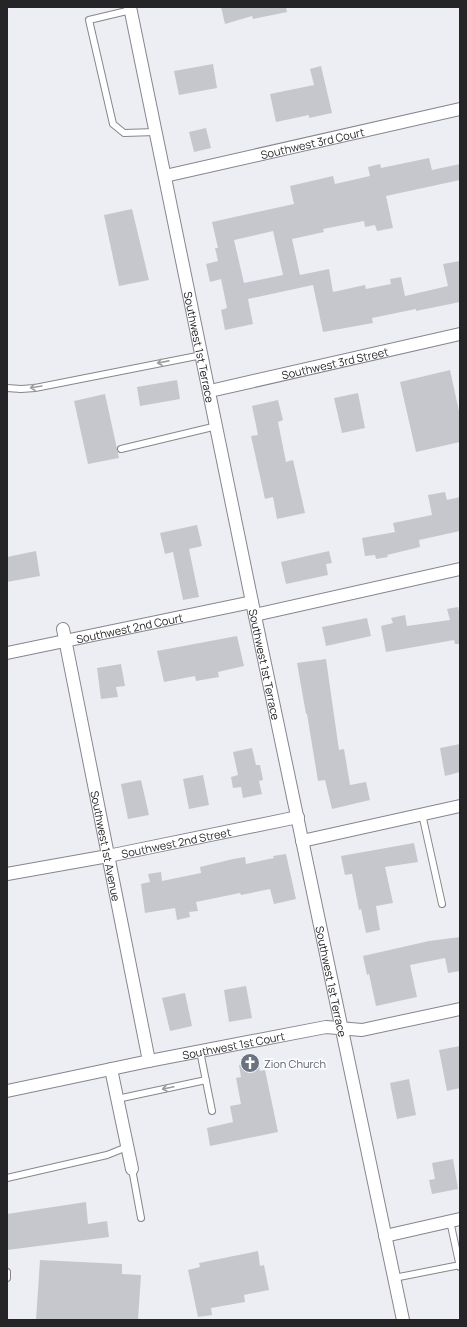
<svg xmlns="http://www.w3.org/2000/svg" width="467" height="1327" viewBox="0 0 467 1327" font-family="Manrope,sans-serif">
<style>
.building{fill:#c6c7cd;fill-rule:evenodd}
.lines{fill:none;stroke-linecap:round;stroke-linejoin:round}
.service-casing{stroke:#86878c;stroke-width:8}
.minor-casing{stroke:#86878c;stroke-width:14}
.service{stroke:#fff;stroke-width:6}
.minor{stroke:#fff;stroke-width:12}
.oneway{stroke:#9d9d9e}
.labels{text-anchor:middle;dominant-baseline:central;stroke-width:3.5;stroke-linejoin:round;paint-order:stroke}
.street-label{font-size:11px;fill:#252527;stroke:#fbfcfe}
.worship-label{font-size:11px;fill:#5b616d;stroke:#fbfcfe;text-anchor:start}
</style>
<rect width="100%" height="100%" fill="#edeef4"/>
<!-- building -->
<path class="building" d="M221 7H286L287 12 253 19 252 16 225 24Z
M213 64 217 88 179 95 174 71Z
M321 66 332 113 309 118V115L276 122 270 94 314 85 310 69Z
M206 128 211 148 194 152 189 132Z
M429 158 432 170 460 164V180L386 196 393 228 377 231 375 225 365 227 364 221 323 229 324 232 292 239 300 275 329 269 333 292 365 285 366 289 391 284 390 279 401 277 405 296 448 286 443 264 460 261V302L416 311V309L372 318 373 323 323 332 313 285 248 299 253 324 225 330 221 310 227 308 221 279 210 282 206 264 218 261 215 248H218L212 222 294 204 290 186 333 176 335 184 370 176 368 167 380 164 381 168ZM273 231 283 275 244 283 234 240Z
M132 209 149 280 119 286 104 215Z
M450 370 460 416V442L416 452 400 382Z
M177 380 180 399 140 406 137 387Z
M358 393 365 428 342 433 334 398Z
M105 394 119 458 88 464 74 401Z
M278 400 283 420 278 422 286 462 293 460 305 513 277 519 273 497 265 499 251 436 258 435 252 406Z
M445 492 447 500 460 497V531L419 540 420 547 387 555 388 557 376 559 375 555 365 556 362 538 395 532 393 523 432 515 428 495Z
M197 525 202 546 189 549 199 597 183 600 173 552 165 554 160 533Z
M36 551 40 576 7 582V557Z
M329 551 332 563 326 564 328 575 286 584 281 562Z
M458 607 460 615V644H455L454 640 386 652 381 626 393 623 391 618 405 615 407 626 450 620 447 609Z
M367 618 371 636 326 646 322 627Z
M237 636 244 666 218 672 219 677 196 681 195 676 164 682 157 651Z
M326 659 339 750 344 749 350 785 366 782 370 800 332 809 325 780 318 781 307 714H306L297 663Z
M121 664 125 686 116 687 118 697 101 699 97 668Z
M460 744V772L445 776 440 748Z
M252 748 256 765H260L263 780 259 781 262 794 243 798 241 787 233 788 231 777 238 775 233 752Z
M203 775 209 805 189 809 183 779Z
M141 780 149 815 128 819 121 784Z
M414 843 418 862 385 867 393 903 376 906 380 930 366 933 361 909 359 910 352 874 345 875 341 856Z
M286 854 296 899 274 904 270 889 241 895 240 893 196 902 198 911 189 912 190 917 177 920 175 908 145 913 141 884 150 882 148 874 161 872 162 881 201 873 200 867 233 859 245 857 246 864 274 858 273 856Z
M460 937V971L448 973 445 958 410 965 417 997 376 1006 369 974 367 975 363 956 429 941Z
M246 986 252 1018 229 1022 224 990Z
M185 993 192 1026 170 1031 162 998Z
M460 1046V1088L447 1091 439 1050Z
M258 1061 260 1071 265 1070 278 1132 210 1146 207 1128 233 1122 230 1106 241 1104 236 1078 241 1077 239 1065Z
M409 1079 416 1115 397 1119 390 1083Z
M453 1159 458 1189 432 1194 429 1180 435 1179 432 1163Z
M86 1202 88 1224 107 1221 109 1237 7 1250V1214Z
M258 1251 260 1266 264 1265 269 1290 244 1295 245 1302 211 1308 212 1315 198 1317 188 1270 200 1267 199 1263Z
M40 1260 122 1264V1274L141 1275 138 1320H36Z"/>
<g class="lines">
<defs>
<path id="service" d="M131 10 89 20 113 124 124 133 156 132
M7 388 21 389 35 388 202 355
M121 449 217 426
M422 814 442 904
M200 1051 212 1111
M117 1099 206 1080
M132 1169 141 1218
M7 1178 107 1155 127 1147
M450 1221 460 1267
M7 1278V1272
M394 1278 460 1265"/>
<g id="minor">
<path id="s1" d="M130 7 252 602 403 1320"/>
<path id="s2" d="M165 176 460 109"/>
<path id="s3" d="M210 391 460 334"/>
<path d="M255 615 460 569"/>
<path id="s4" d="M63 629 149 1061"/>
<path id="s5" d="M7 653 252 602"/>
<path d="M302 841 460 806"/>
<path id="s6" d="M7 874 108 856 298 817"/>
<path d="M111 1069 132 1169"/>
<path id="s7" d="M7 1091 149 1061 326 1027 362 1030 460 1009"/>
<path d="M385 1236 460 1219"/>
</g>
</defs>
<!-- service casing -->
<use href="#service" class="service-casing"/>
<!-- minor casing -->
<use href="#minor" class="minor-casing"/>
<!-- service -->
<use href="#service" class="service"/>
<!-- minor -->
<use href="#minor" class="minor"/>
</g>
<!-- one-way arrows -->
<defs><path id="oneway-shaft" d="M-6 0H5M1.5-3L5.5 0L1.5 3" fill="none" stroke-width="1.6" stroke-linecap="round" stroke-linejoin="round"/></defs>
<g class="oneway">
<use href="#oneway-shaft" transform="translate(163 362) rotate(169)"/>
<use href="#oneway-shaft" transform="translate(36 387) rotate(171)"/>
<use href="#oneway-shaft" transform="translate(168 1088) rotate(168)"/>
</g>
<!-- icons -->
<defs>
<symbol id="church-disc" viewBox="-11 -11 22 22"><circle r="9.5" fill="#6b7280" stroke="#fbfcfe"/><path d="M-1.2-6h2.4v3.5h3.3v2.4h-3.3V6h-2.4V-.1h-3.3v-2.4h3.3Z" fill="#fff"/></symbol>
</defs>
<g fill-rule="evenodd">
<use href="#church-disc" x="239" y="1052" width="22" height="22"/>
</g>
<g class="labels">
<!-- street labels -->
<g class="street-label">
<text stroke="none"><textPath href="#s2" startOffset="151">Southwest 3rd Court</textPath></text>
<text stroke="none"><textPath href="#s1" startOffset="347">Southwest 1st Terrace</textPath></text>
<text stroke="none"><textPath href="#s3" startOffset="128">Southwest 3rd Street</textPath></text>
<text stroke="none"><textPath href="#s5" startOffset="125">Southwest 2nd Court</textPath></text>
<text stroke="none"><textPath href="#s1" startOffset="671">Southwest 1st Terrace</textPath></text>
<text stroke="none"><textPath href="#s6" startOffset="172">Southwest 2nd Street</textPath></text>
<text stroke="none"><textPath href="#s4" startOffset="221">Southwest 1st Avenue</textPath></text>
<text stroke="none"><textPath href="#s1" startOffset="995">Southwest 1st Terrace</textPath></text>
<text stroke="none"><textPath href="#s7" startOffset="231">Southwest 1st Court</textPath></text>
</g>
<!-- worship labels -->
<g class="worship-label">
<text x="264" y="1063">Zion Church</text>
</g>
</g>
<!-- border -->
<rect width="467" height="1327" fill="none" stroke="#252527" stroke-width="16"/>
</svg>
